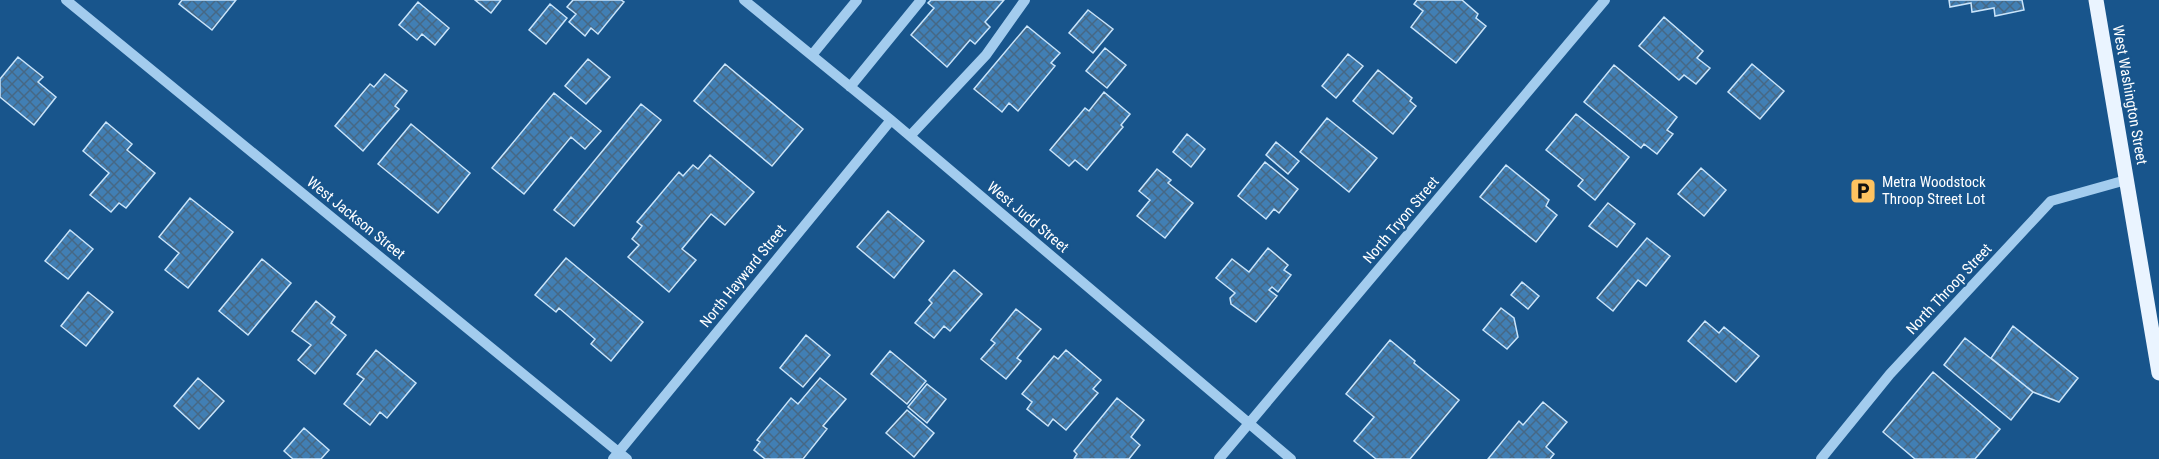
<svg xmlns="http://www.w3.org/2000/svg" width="2159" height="459" viewBox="0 0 2159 459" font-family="'Roboto Condensed',sans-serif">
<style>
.building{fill:url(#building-cross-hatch);stroke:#c9e4fa;stroke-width:1.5}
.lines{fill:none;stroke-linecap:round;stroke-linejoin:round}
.minor{stroke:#a3ccee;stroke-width:10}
.major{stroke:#eaf4ff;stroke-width:15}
.labels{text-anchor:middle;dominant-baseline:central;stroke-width:4.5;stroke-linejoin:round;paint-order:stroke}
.street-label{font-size:15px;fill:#fff;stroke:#18558c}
.poi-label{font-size:15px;fill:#fff;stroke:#18558c;text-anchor:start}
</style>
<defs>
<pattern id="building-cross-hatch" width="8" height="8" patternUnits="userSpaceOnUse" patternTransform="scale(1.5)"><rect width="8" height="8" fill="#417fb4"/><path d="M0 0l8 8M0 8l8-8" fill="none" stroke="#466885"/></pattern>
</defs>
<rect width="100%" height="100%" fill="#18558c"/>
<!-- building -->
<path class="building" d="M182 0H236L212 30 179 4Z
M475 0H501L491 13Z
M573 0H621L624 2 598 34 591 28 585 36 569 22 576 14 567 7Z
M931 0H1004L985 22 990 27 975 44 970 40 947 67 911 35 934 8 928 3Z
M1417 0H1462L1478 14 1476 18 1486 26 1456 63 1411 27 1423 11 1414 4Z
M1949 0H2022L2024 10 1995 16 1994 8 1972 12 1971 3 1950 7Z
M418 2 449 28 435 45 422 34 417 40 399 25Z
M550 4 567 18 546 44 529 30Z
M1088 10 1113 29 1093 53 1069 33Z
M1664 17 1703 51 1697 58 1710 68 1696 84 1684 75 1679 80 1639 46Z
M1027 26 1060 53 1051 63 1055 66 1018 111 1009 103 1002 112 974 89Z
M1105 48 1126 65 1107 88 1086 71Z
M1348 54 1363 66 1336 98 1322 86Z
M18 57 43 77 38 82 56 97 34 125 0 97V79Z
M588 59 610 77 586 104 565 86Z
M725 64 803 129 772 166 694 101Z
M1752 64 1784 91 1760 119 1728 92Z
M1614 65 1677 117 1667 130 1673 134 1657 154 1644 144 1641 148 1584 102Z
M1378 70 1412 98 1410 101 1416 106 1393 134 1353 101Z
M385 74 407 91 395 106 399 109 363 151 335 126 370 84 374 87Z
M1104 92 1130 114 1121 125 1123 127 1087 170 1075 160 1069 166 1050 150 1085 108 1089 111Z
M554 93 601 131 585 149 571 137 524 194 492 168Z
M641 104 661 120 574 226 554 210Z
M1576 114 1629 157 1595 200 1578 186 1583 180 1546 150Z
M1327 118 1377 158 1349 192 1300 152Z
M106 122 132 144 127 150 155 173 126 208 119 203 111 212 90 195 109 173 83 151Z
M411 124 470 173 438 213 378 164Z
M1187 134 1205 149 1191 167 1173 152Z
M1276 142 1299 161 1288 174 1266 155Z
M710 155 754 192 725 225 711 214 682 249 696 260 669 292 628 257 639 245 632 239 642 226 637 222 679 172 683 176 693 165 698 169Z
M1265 162 1298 189 1279 213 1274 209 1266 219 1238 196Z
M1506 165 1549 200 1546 206 1557 215 1536 242 1480 197Z
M1701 168 1726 190 1704 216 1678 194Z
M1157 169 1171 180 1168 183 1193 203 1165 238 1137 216 1150 200 1139 191Z
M190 198 233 232 188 288 165 270 179 253 159 237Z
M1608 203 1635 224 1617 247 1589 226Z
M888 211 924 241 894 278 857 247Z
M70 230 93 249 68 279 45 261Z
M1647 238 1670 256 1646 286 1638 280 1613 311 1597 298Z
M1268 248 1288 265 1284 270 1291 275 1278 292 1272 287 1269 290 1277 296 1256 322 1231 304 1230 298 1235 293 1216 278 1232 259 1249 272Z
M566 258 643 322 611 361 591 344 595 339 559 308 556 312 535 295Z
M262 259 291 283 248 335 219 311Z
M954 270 982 294 950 331 944 326 934 338 915 323 932 303 929 300Z
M1522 282 1539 296 1528 309 1511 295Z
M88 292 113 312 86 346 61 326Z
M316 301 335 317 331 323 346 335 315 374 298 360 311 345 292 331Z
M1501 308 1514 318 1518 337 1507 349 1483 330Z
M1016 309 1041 329 1017 358 1021 361 1006 379 981 359 995 343 991 340Z
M1705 321 1719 333 1724 327 1759 356 1736 382 1688 341Z
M2013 326 2078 378 2059 402 2033 392 1991 358Z
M806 335 830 355 803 387 780 368Z
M1965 338 2033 392 2011 420 1944 365Z
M1390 340 1415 361 1414 363 1459 400 1410 459H1376L1354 441 1374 417 1346 394Z
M376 350 416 383 387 418 380 412 370 425 344 404 364 379 357 374Z
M1066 350 1101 380 1093 389 1098 393 1066 430 1053 419 1048 426 1027 409 1032 402 1022 394 1054 356 1058 359Z
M890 351 926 381 907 404 871 374Z
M1933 372 2000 429 1975 459H1915L1883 432Z
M198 378 224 401 199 429 174 406Z
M820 378 846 399 823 426 827 429 803 459H765L754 450 760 442 757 440 791 398 798 404Z
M927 384 946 399 927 423 908 407Z
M1117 398 1144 420 1131 437 1140 445 1129 459H1074L1077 454 1074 451Z
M1543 402 1567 422 1546 447 1554 454 1550 459H1488L1519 421 1523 425Z
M907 410 934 433 914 457 886 433Z
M304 428 329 450 321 459H293L284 451Z"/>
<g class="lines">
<!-- minor -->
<path class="minor" d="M66 0 627 459
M744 0 891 120 1291 459
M812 55 857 0
M850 87 921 0
M910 136 986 55 1025 0
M613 459 891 120
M1219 459 1605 0
M1821 459 1890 374 2051 201 2126 180"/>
<!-- major -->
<path class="major" d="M2096 0 2159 373"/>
</g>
<!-- icons -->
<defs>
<symbol id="parking-square" viewBox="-11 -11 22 22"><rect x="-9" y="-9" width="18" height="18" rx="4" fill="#ffc360" stroke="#18558c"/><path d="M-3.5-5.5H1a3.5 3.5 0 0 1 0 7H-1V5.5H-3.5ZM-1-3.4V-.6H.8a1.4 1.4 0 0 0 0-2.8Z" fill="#111"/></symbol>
</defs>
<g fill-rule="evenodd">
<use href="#parking-square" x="1848" y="176" width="30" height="30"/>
</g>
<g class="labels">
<!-- street labels -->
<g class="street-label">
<text transform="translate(2130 95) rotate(80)">West Washington Street</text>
<text transform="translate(1028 217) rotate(40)">West Judd Street</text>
<text transform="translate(356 218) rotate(39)">West Jackson Street</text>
<text transform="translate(1401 220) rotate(-50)">North Tryon Street</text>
<text transform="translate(743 276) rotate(-51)">North Hayward Street</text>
<text transform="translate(1949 289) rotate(-47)">North Throop Street</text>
</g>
<!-- poi labels -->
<g class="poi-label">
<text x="1882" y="182">Metra Woodstock<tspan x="1882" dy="17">Throop Street Lot</tspan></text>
</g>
</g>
</svg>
